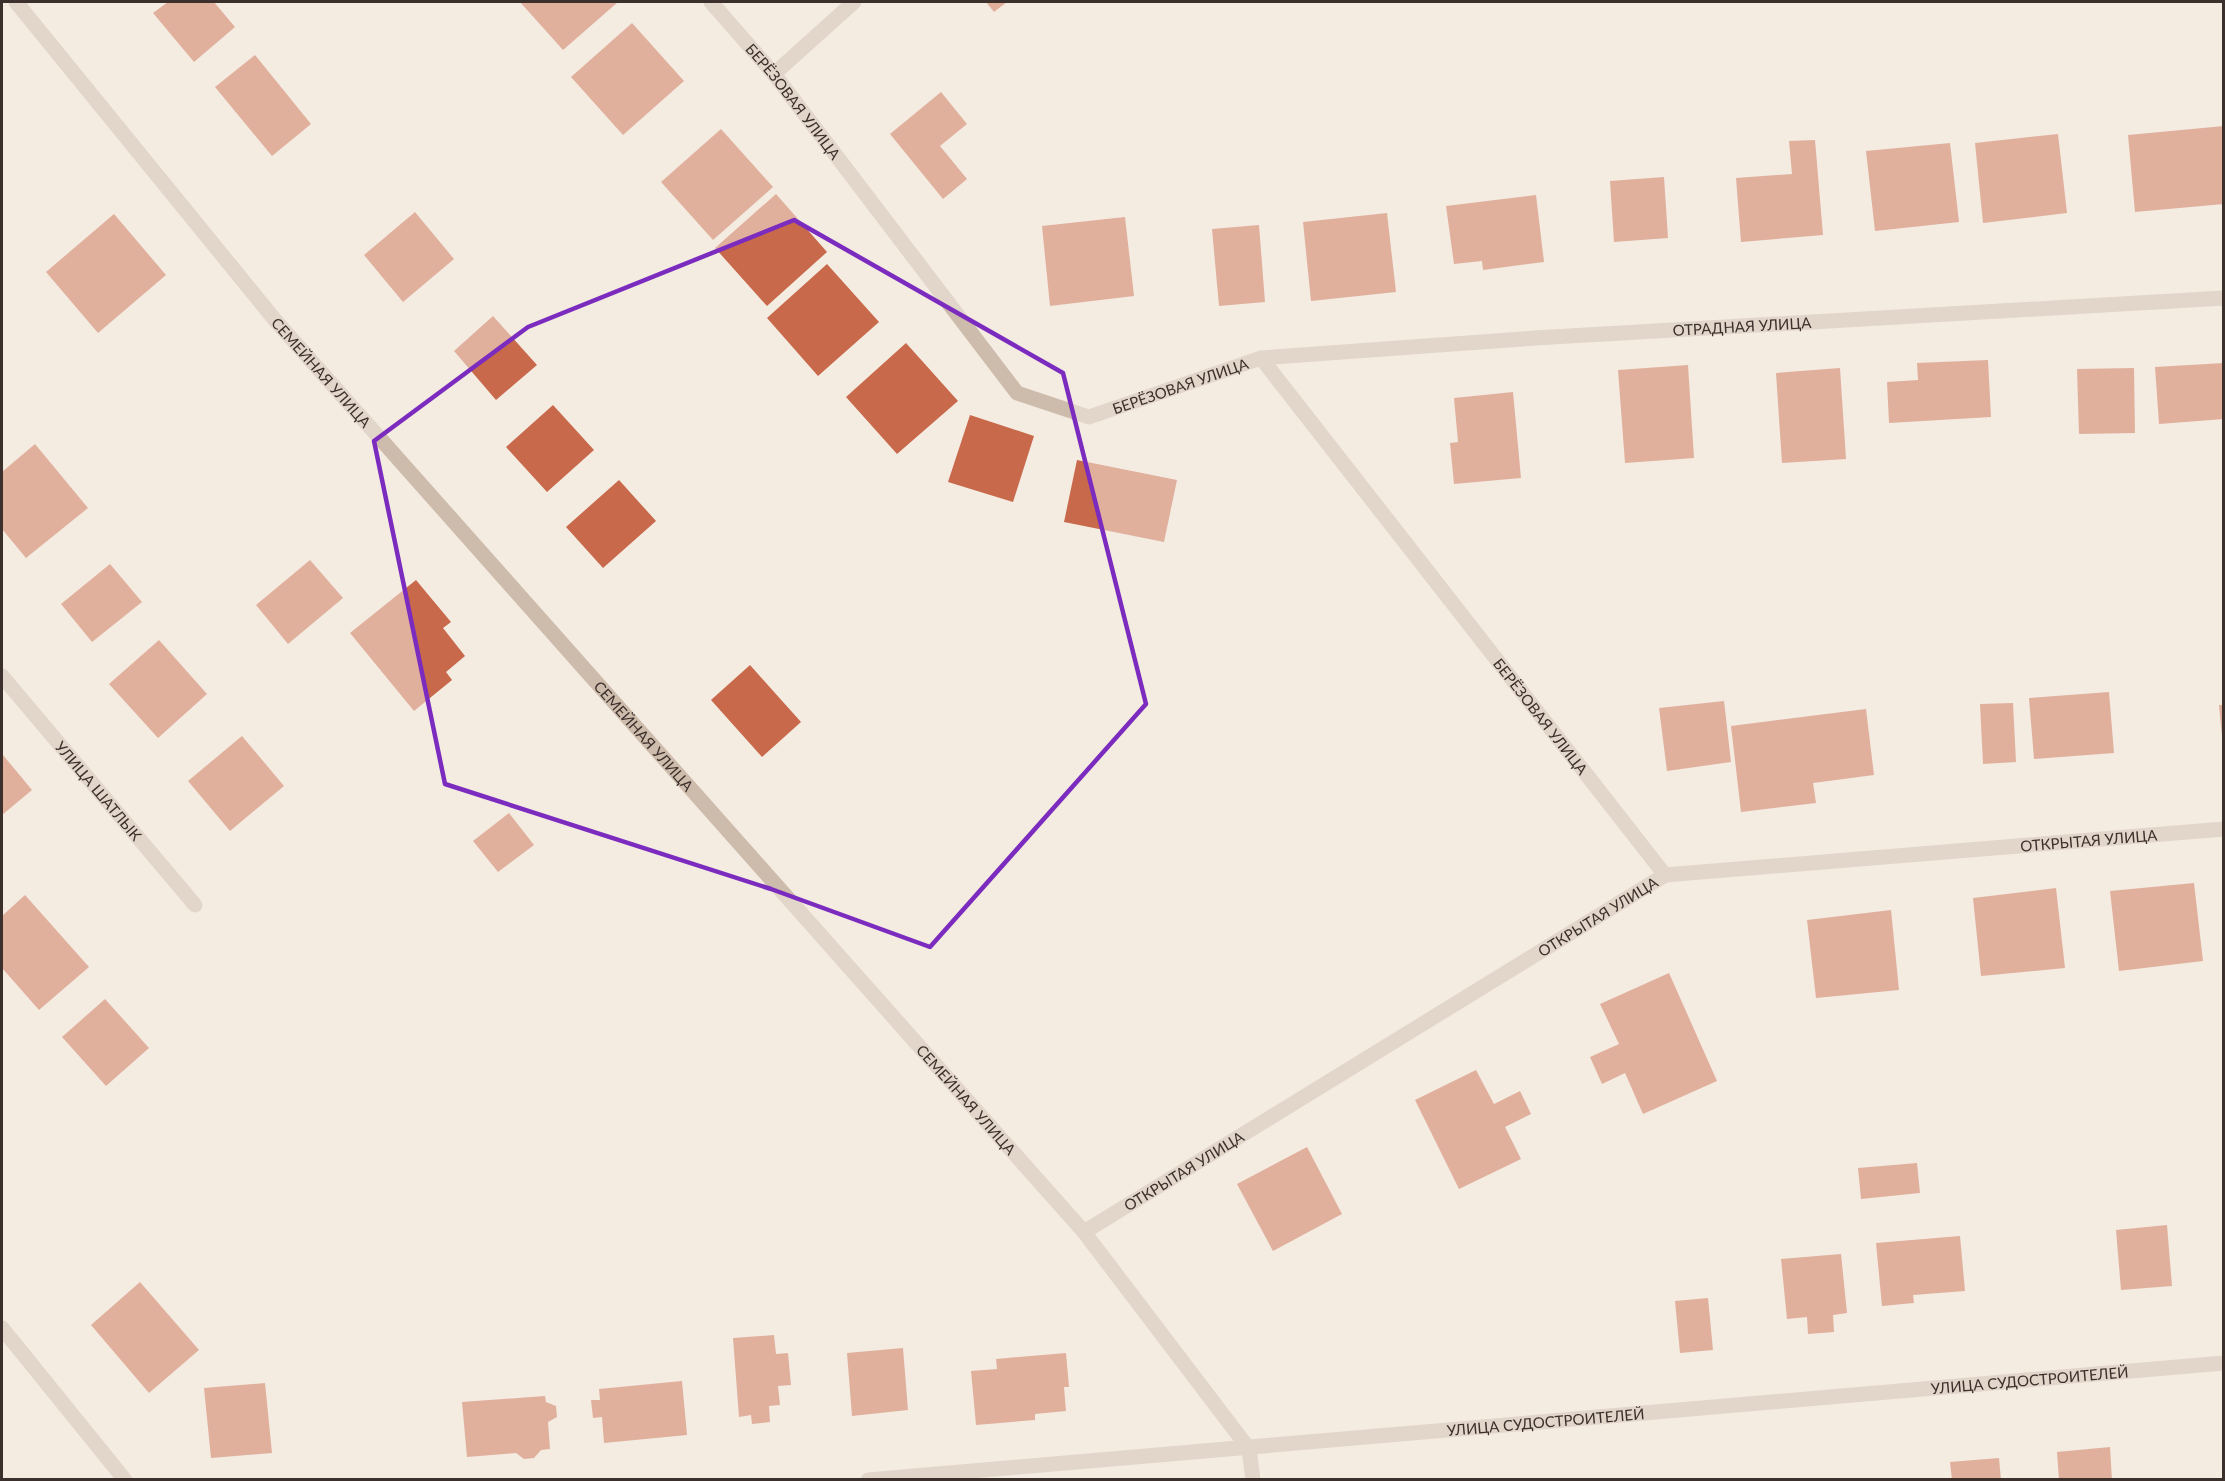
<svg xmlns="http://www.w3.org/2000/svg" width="2225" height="1481" viewBox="0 0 2225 1481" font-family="Lato,sans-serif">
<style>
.building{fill:#c8694b}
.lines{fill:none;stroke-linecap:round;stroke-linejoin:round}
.minor{stroke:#cdbbac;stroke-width:15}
.marked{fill:none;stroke:#7b2cbf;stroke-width:4.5;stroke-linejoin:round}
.labels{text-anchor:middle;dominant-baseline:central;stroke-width:4.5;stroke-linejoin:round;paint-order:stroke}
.street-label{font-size:15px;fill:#3b302b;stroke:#fbf5ee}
</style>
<rect width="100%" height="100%" fill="#f4ebe1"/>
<!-- building -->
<path class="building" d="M168 2H214L235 27 194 62 153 13Z
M520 2H618L563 50Z
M986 2H1007L994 12Z
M632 23 684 81 623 135 571 77Z
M255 55 311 124 272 156 215 87Z
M941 92 967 124 940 146 967 179 943 199 890 134Z
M2224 126V204L2135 212 2128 135Z
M721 129 773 187 713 240 661 182Z
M2058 134 2067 213 1983 223 1975 143Z
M1815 140 1823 235 1741 242 1736 178 1792 174 1789 141Z
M1950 143 1959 222 1875 231 1866 151Z
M1664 177 1668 238 1614 242 1610 181Z
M776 194 827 252 767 306 715 248Z
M1536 195 1544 262 1483 270 1482 261 1454 264 1446 206Z
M415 212 454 259 403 302 364 255Z
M1387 213 1396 292 1311 301 1303 222Z
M114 214 166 275 98 333 46 272Z
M1125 217 1134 296 1050 306 1042 226Z
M1259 225 1265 302 1219 306 1212 229Z
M827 264 879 322 818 376 767 318Z
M493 316 537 365 496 400 454 351Z
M906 343 958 401 897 454 846 397Z
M1988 360 1991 417 1889 423 1887 382 1918 380 1917 363Z
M2224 363V419L2159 424 2155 367Z
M1688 365 1694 458 1625 463 1618 370Z
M1840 368 1846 459 1782 463 1776 373Z
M2134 368 2135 433 2079 434 2077 369Z
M1513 392 1521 478 1454 484 1450 443 1458 442 1454 398Z
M553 405 594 450 547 492 506 447Z
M970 415 1034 436 1013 502 948 482Z
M35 444 88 508 26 558 2 529V472Z
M1077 460 1177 480 1164 542 1064 522Z
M619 480 656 521 603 568 566 527Z
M310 560 343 598 288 644 256 605Z
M110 564 142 602 92 642 61 604Z
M416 580 451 622 443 628 465 656 446 672 452 680 414 711 350 633Z
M159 640 207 694 158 738 109 684Z
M750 665 801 722 762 757 711 700Z
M2109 692 2114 753 2034 759 2029 698Z
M1724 701 1731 762 1667 771 1659 708Z
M2013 703 2016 762 1983 764 1980 704Z
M2219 705H2224V736H2222Z
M1866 709 1874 775 1813 783 1816 803 1741 812 1731 726Z
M242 736 284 786 230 831 188 781Z
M3 755 32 790 2 815V756Z
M509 813 534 845 498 872 473 841Z
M2194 883 2203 961 2119 971 2110 891Z
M2056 888 2065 968 1981 976 1973 898Z
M25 895 89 967 39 1010 2 968V916Z
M1891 910 1899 990 1816 998 1807 920Z
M1669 973 1717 1081 1643 1114 1625 1073 1602 1084 1590 1057 1619 1044 1600 1004Z
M105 999 149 1048 106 1086 62 1037Z
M1476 1070 1494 1104 1520 1091 1531 1114 1505 1127 1521 1159 1459 1189 1415 1100Z
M1307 1147 1342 1214 1273 1251 1237 1184Z
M1917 1163 1920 1193 1861 1199 1858 1168Z
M2167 1225 2172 1286 2121 1290 2116 1230Z
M1960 1236 1965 1291 1913 1295 1914 1303 1882 1306 1876 1243Z
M1841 1254 1847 1313 1833 1315 1834 1332 1808 1334 1807 1317 1787 1319 1781 1259Z
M140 1282 199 1350 149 1393 91 1325Z
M1708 1298 1713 1350 1680 1353 1675 1301Z
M774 1335 776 1354 788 1353 791 1385 778 1386 780 1405 769 1406 770 1422 752 1424 751 1415 739 1417 733 1338Z
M903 1348 908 1410 852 1416 847 1353Z
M1066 1353 1069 1387H1064L1066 1411 1035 1414V1420L976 1425 971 1371 997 1369 996 1359Z
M682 1381 687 1435 604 1443 602 1417 593 1418 591 1400H600L599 1389Z
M265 1383 272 1453 211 1458 204 1388Z
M545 1396 546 1402 556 1406 557 1417 548 1422 550 1449 541 1450 534 1458 524 1459 516 1453 467 1457 462 1402Z
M2110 1447 2112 1480H2059L2057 1452Z
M1999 1458 2001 1480H1952L1950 1462Z"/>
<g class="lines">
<!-- minor -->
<g class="minor">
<path id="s1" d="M16 2 275 320 1084 1232 1249 1449 1253 1480"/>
<path id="s2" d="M711 2 774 74 1017 393 1089 417 1261 358 1665 875"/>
<path d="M774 74 854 2"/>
<path id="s3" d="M1261 358 1535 338 2224 298"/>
<path id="s4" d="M2 676 195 905"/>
<path id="s5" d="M1084 1232 1665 875 2224 829"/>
<path d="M2 1328 125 1480"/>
<path id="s6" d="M868 1480 2224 1363"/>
</g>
</g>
<!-- marked area -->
<path d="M0 0H2225V1481H0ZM794 220 1063 373 1146 704 930 947 771 889 445 784 374 441 528 327Z" fill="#f4ebe1" fill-opacity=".55" fill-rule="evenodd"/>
<path class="marked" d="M794 220 1063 373 1146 704 930 947 771 889 445 784 374 441 528 327Z"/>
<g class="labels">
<!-- street labels -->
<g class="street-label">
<text stroke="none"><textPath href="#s2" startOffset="129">БЕРЁЗОВАЯ УЛИЦА</textPath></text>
<text stroke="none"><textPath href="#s3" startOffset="482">ОТРАДНАЯ УЛИЦА</textPath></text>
<text stroke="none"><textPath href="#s1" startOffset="480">СЕМЕЙНАЯ УЛИЦА</textPath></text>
<text stroke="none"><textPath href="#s2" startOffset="669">БЕРЁЗОВАЯ УЛИЦА</textPath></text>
<text stroke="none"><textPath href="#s2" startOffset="1209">БЕРЁЗОВАЯ УЛИЦА</textPath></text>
<text stroke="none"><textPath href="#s1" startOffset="966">СЕМЕЙНАЯ УЛИЦА</textPath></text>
<text stroke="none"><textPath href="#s4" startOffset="150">УЛИЦА ШАТЛЫК</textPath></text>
<text stroke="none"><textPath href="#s5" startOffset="1107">ОТКРЫТАЯ УЛИЦА</textPath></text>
<text stroke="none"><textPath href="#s5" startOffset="603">ОТКРЫТАЯ УЛИЦА</textPath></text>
<text stroke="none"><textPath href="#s1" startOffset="1452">СЕМЕЙНАЯ УЛИЦА</textPath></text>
<text stroke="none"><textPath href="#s5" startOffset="117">ОТКРЫТАЯ УЛИЦА</textPath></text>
<text stroke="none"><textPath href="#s6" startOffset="1166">УЛИЦА СУДОСТРОИТЕЛЕЙ</textPath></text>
<text stroke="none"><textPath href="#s6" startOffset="680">УЛИЦА СУДОСТРОИТЕЛЕЙ</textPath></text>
</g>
</g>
<!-- border -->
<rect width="2225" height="1481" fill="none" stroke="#3b302b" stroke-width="6"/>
</svg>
